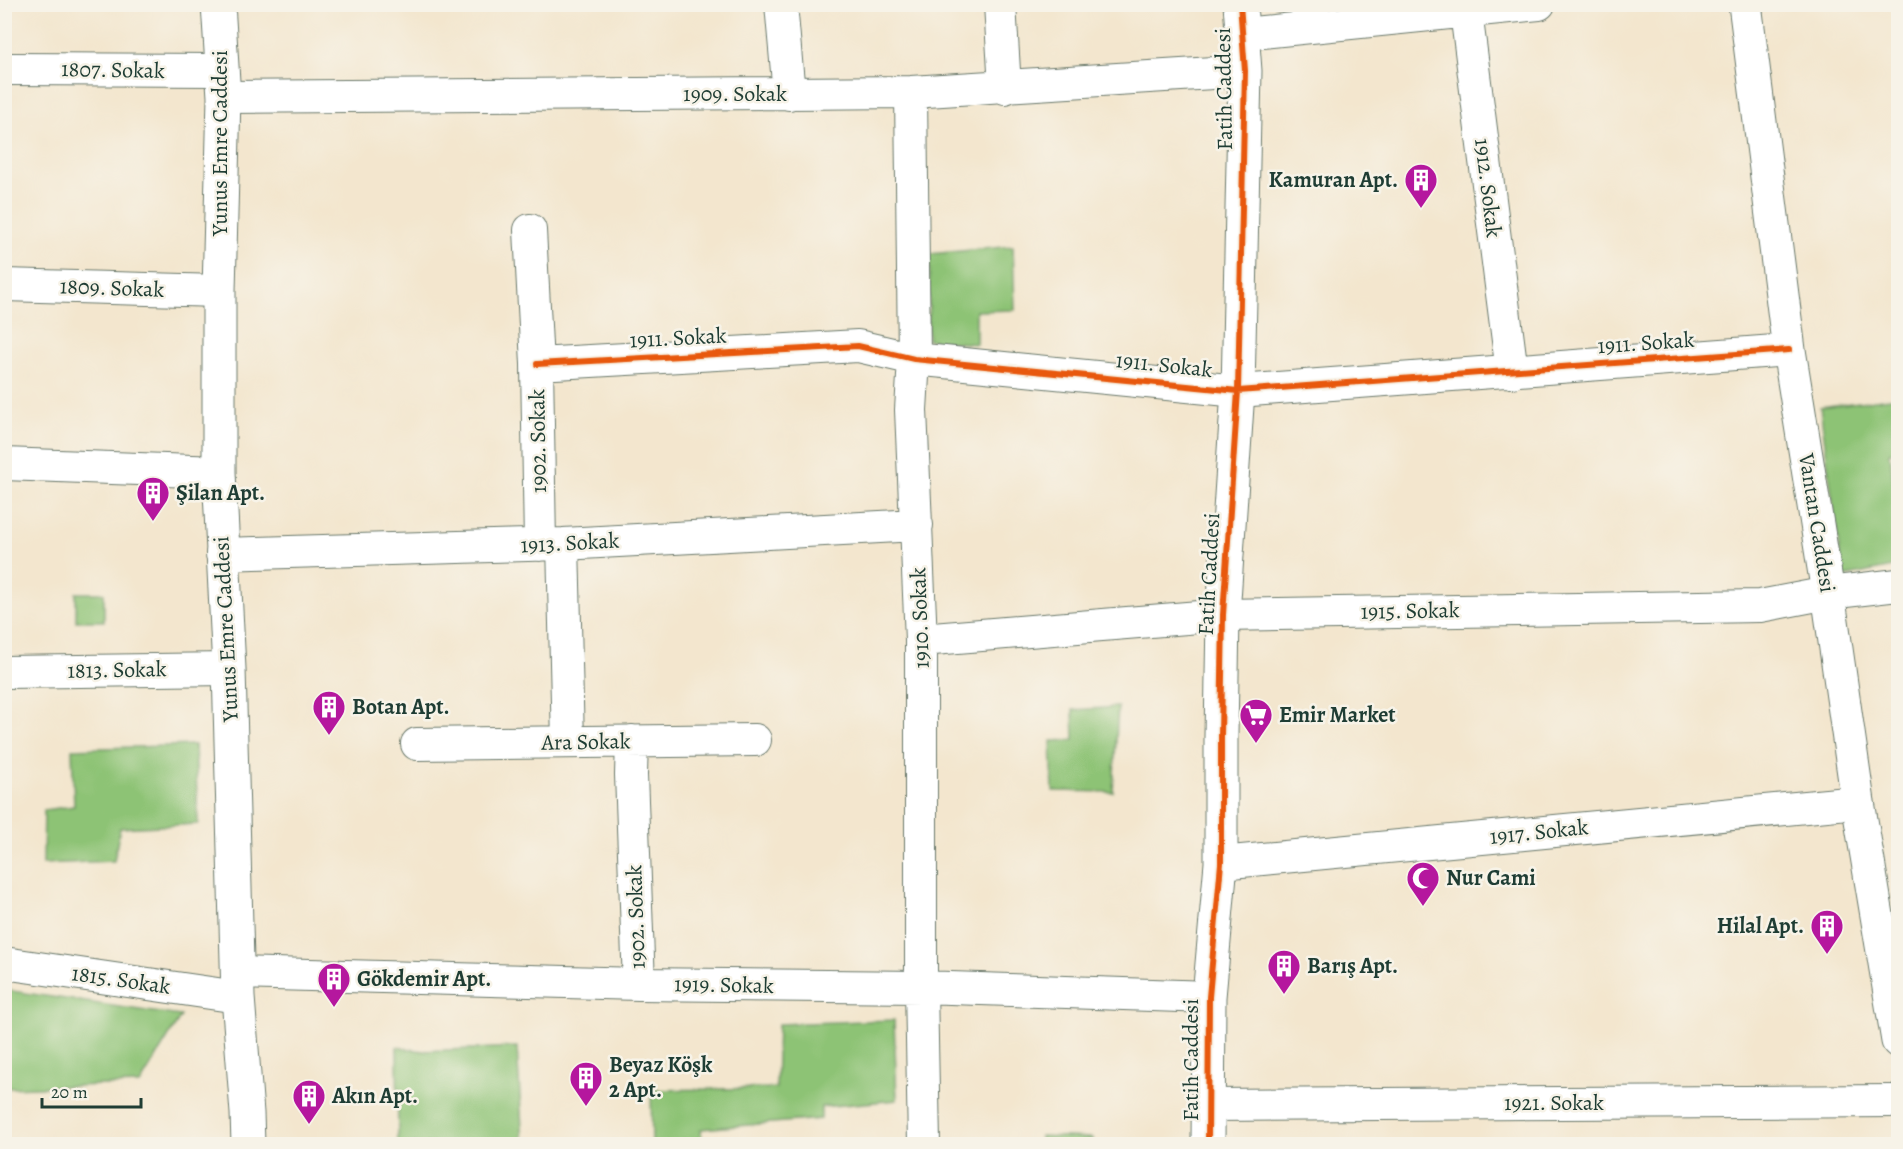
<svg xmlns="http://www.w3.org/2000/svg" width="1903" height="1149" viewBox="0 0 1903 1149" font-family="Alegreya,serif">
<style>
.green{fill:#8dc375;stroke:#568054;stroke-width:1.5}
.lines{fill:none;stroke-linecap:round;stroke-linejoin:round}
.street-casing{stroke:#69786a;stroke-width:34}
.secondary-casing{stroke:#69786a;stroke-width:35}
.street{stroke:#fff;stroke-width:32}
.secondary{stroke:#fff;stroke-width:33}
.cycleway-casing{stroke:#f7f3e8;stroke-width:10}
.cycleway{stroke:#e8590c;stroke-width:6}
.labels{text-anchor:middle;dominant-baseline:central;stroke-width:5;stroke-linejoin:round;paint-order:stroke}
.street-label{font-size:22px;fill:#1f3d34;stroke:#f7f3e8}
.poi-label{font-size:22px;font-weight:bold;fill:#1f3d34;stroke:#f7f3e8;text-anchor:start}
</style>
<rect width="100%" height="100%" fill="#f7f3e8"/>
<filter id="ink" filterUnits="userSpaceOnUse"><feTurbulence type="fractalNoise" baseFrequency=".0167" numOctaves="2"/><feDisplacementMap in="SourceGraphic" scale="12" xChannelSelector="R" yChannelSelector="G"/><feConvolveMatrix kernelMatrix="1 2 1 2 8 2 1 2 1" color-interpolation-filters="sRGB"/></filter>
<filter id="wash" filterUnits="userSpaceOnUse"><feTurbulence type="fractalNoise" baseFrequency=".008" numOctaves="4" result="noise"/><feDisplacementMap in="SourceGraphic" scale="24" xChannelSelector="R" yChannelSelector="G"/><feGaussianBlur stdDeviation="1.35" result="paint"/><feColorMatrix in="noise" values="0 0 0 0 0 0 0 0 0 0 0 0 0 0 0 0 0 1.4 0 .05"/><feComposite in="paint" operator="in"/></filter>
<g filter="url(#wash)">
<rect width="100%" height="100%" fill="#f3e6ce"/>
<!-- green -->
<path class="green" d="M1013 246 1015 310 976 311V344L928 340 930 254Z
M1898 397V451L1890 452 1898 532V566L1843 577 1820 407Z
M76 593H104V621H76Z
M1118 707 1113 792 1053 791 1051 741 1074 740 1073 710Z
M195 745 198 824 120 828 114 861 43 864 44 810 74 806 72 749Z
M4 990H5L181 1016 140 1084 5 1088Z
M894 1020 897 1100 821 1107V1119L701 1129 702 1144H652L651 1090 776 1088 778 1024Z
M397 1047 423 1051 517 1047 523 1144H398Z
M1040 1136 1092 1138V1144H1040Z"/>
</g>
<g filter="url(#ink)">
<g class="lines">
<defs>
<path id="street" d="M781 4 789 94
M1000 4 1005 88
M1465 4 1512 372
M1243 34 1539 4
M4 69 222 70
M911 92 914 359 911 410 921 640V987L924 1144
M224 97 911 92 1245 71
M530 230 537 364 540 545
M4 285 219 291
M537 364 858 346 914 359 1238 391 1789 350
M4 464 219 472
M563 544 568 742
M222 554 563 544 917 525
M921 640 1223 615 1760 606 1828 593 1898 585
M4 672 229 669
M632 741 631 775 639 984
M417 744 755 740
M1221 863 1858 802
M4 963 238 997
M239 973 639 984 921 987 1209 997
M1209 1105 1898 1101"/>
<path id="secondary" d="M218 4 224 97 219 291V472L229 669 238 997 247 1113 248 1144
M1745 4 1789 350 1828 593 1858 802 1898 1041
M1208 1144 1209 997 1221 863V736L1223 615 1238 391 1245 71 1240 4"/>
</defs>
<!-- street casing -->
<use href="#street" class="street-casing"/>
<!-- secondary casing -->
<use href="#secondary" class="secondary-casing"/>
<!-- street -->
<use href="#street" class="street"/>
<!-- secondary -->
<use href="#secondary" class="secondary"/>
<defs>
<path id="cycleway" d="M537 364 858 346 914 359 1238 391 1789 350
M1208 1144 1209 997 1221 863V736L1223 615 1238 391 1245 71 1240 4"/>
</defs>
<!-- cycleway casing -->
<use href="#cycleway" class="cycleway-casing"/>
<!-- cycleway -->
<use href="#cycleway" class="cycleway"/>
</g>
</g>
<!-- icons -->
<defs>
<symbol id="building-pin" viewBox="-11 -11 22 30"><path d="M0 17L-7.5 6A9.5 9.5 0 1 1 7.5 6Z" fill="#b5179e" stroke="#f7f3e8"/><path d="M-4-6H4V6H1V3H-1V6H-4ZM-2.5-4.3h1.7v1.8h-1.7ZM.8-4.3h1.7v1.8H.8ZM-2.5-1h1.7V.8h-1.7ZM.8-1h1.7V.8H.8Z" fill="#fff"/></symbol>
<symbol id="supermarket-pin" viewBox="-11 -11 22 30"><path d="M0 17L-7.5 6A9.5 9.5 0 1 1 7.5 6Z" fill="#b5179e" stroke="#f7f3e8"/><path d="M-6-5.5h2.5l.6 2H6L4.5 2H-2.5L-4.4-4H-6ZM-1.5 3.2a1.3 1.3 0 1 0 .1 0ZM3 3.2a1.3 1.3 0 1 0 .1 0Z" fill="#fff"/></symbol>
<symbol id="mosque-pin" viewBox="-11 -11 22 30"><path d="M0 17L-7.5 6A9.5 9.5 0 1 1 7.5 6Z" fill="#b5179e" stroke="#f7f3e8"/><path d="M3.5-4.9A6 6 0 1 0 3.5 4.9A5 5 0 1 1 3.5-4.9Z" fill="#fff"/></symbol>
</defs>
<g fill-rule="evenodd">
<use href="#building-pin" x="1402" y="161" width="38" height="52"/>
<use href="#building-pin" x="134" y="474" width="38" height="52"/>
<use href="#building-pin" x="310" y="688" width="38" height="52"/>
<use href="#supermarket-pin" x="1237" y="696" width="38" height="52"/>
<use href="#mosque-pin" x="1404" y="859" width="38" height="52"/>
<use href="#building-pin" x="1808" y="907" width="38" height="52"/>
<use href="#building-pin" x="1265" y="947" width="38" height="52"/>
<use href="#building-pin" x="315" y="960" width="38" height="52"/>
<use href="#building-pin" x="567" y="1059" width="38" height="52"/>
<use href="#building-pin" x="290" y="1077" width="38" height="52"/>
</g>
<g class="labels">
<!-- street labels -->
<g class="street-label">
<text transform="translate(113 70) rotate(1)">1807. Sokak</text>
<text transform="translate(1224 89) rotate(-91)">Fatih Caddesi</text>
<text x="735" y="94">1909. Sokak</text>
<text transform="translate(220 143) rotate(-90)">Yunus Emre Caddesi</text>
<text transform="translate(1488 188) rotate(83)">1912. Sokak</text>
<text transform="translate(112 288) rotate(2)">1809. Sokak</text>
<text transform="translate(678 338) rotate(-3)">1911. Sokak</text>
<text transform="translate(1646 343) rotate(-4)">1911. Sokak</text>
<text transform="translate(1164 365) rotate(6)">1911. Sokak</text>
<text transform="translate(538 441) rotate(-91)">1902. Sokak</text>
<text transform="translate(1817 523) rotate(81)">Vantan Caddesi</text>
<text transform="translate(570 543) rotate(-3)">1913. Sokak</text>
<text transform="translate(1209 574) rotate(-87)">Fatih Caddesi</text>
<text transform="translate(1410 611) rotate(-1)">1915. Sokak</text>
<text transform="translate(920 618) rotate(-92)">1910. Sokak</text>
<text transform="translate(226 629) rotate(-93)">Yunus Emre Caddesi</text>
<text transform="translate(117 670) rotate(-1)">1813. Sokak</text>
<text transform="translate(586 742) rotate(-1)">Ara Sokak</text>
<text transform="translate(1539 832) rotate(-6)">1917. Sokak</text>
<text transform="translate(636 917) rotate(-92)">1902. Sokak</text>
<text transform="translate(121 980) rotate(8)">1815. Sokak</text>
<text transform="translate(724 985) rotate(1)">1919. Sokak</text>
<text transform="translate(1191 1060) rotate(-90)">Fatih Caddesi</text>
<text x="1554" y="1103">1921. Sokak</text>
</g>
<!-- poi labels -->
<g class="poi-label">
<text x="1398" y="180" text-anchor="end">Kamuran Apt.</text>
<text x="176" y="493">Şilan Apt.</text>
<text x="352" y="707">Botan Apt.</text>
<text x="1279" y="715">Emir Market</text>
<text x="1446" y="878">Nur Cami</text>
<text x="1804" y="926" text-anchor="end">Hilal Apt.</text>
<text x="1307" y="966">Barış Apt.</text>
<text x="357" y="979">Gökdemir Apt.</text>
<text x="609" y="1065">Beyaz Köşk<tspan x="609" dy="25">2 Apt.</tspan></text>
<text x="332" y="1096">Akın Apt.</text>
</g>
</g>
<!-- margin -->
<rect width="1903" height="1149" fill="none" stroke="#f7f3e8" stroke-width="24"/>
<!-- scale -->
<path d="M42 1098v9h99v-9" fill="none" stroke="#1f3d34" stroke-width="3"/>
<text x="51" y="1098" font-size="18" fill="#1f3d34" stroke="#f7f3e8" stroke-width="4.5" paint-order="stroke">20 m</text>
</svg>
